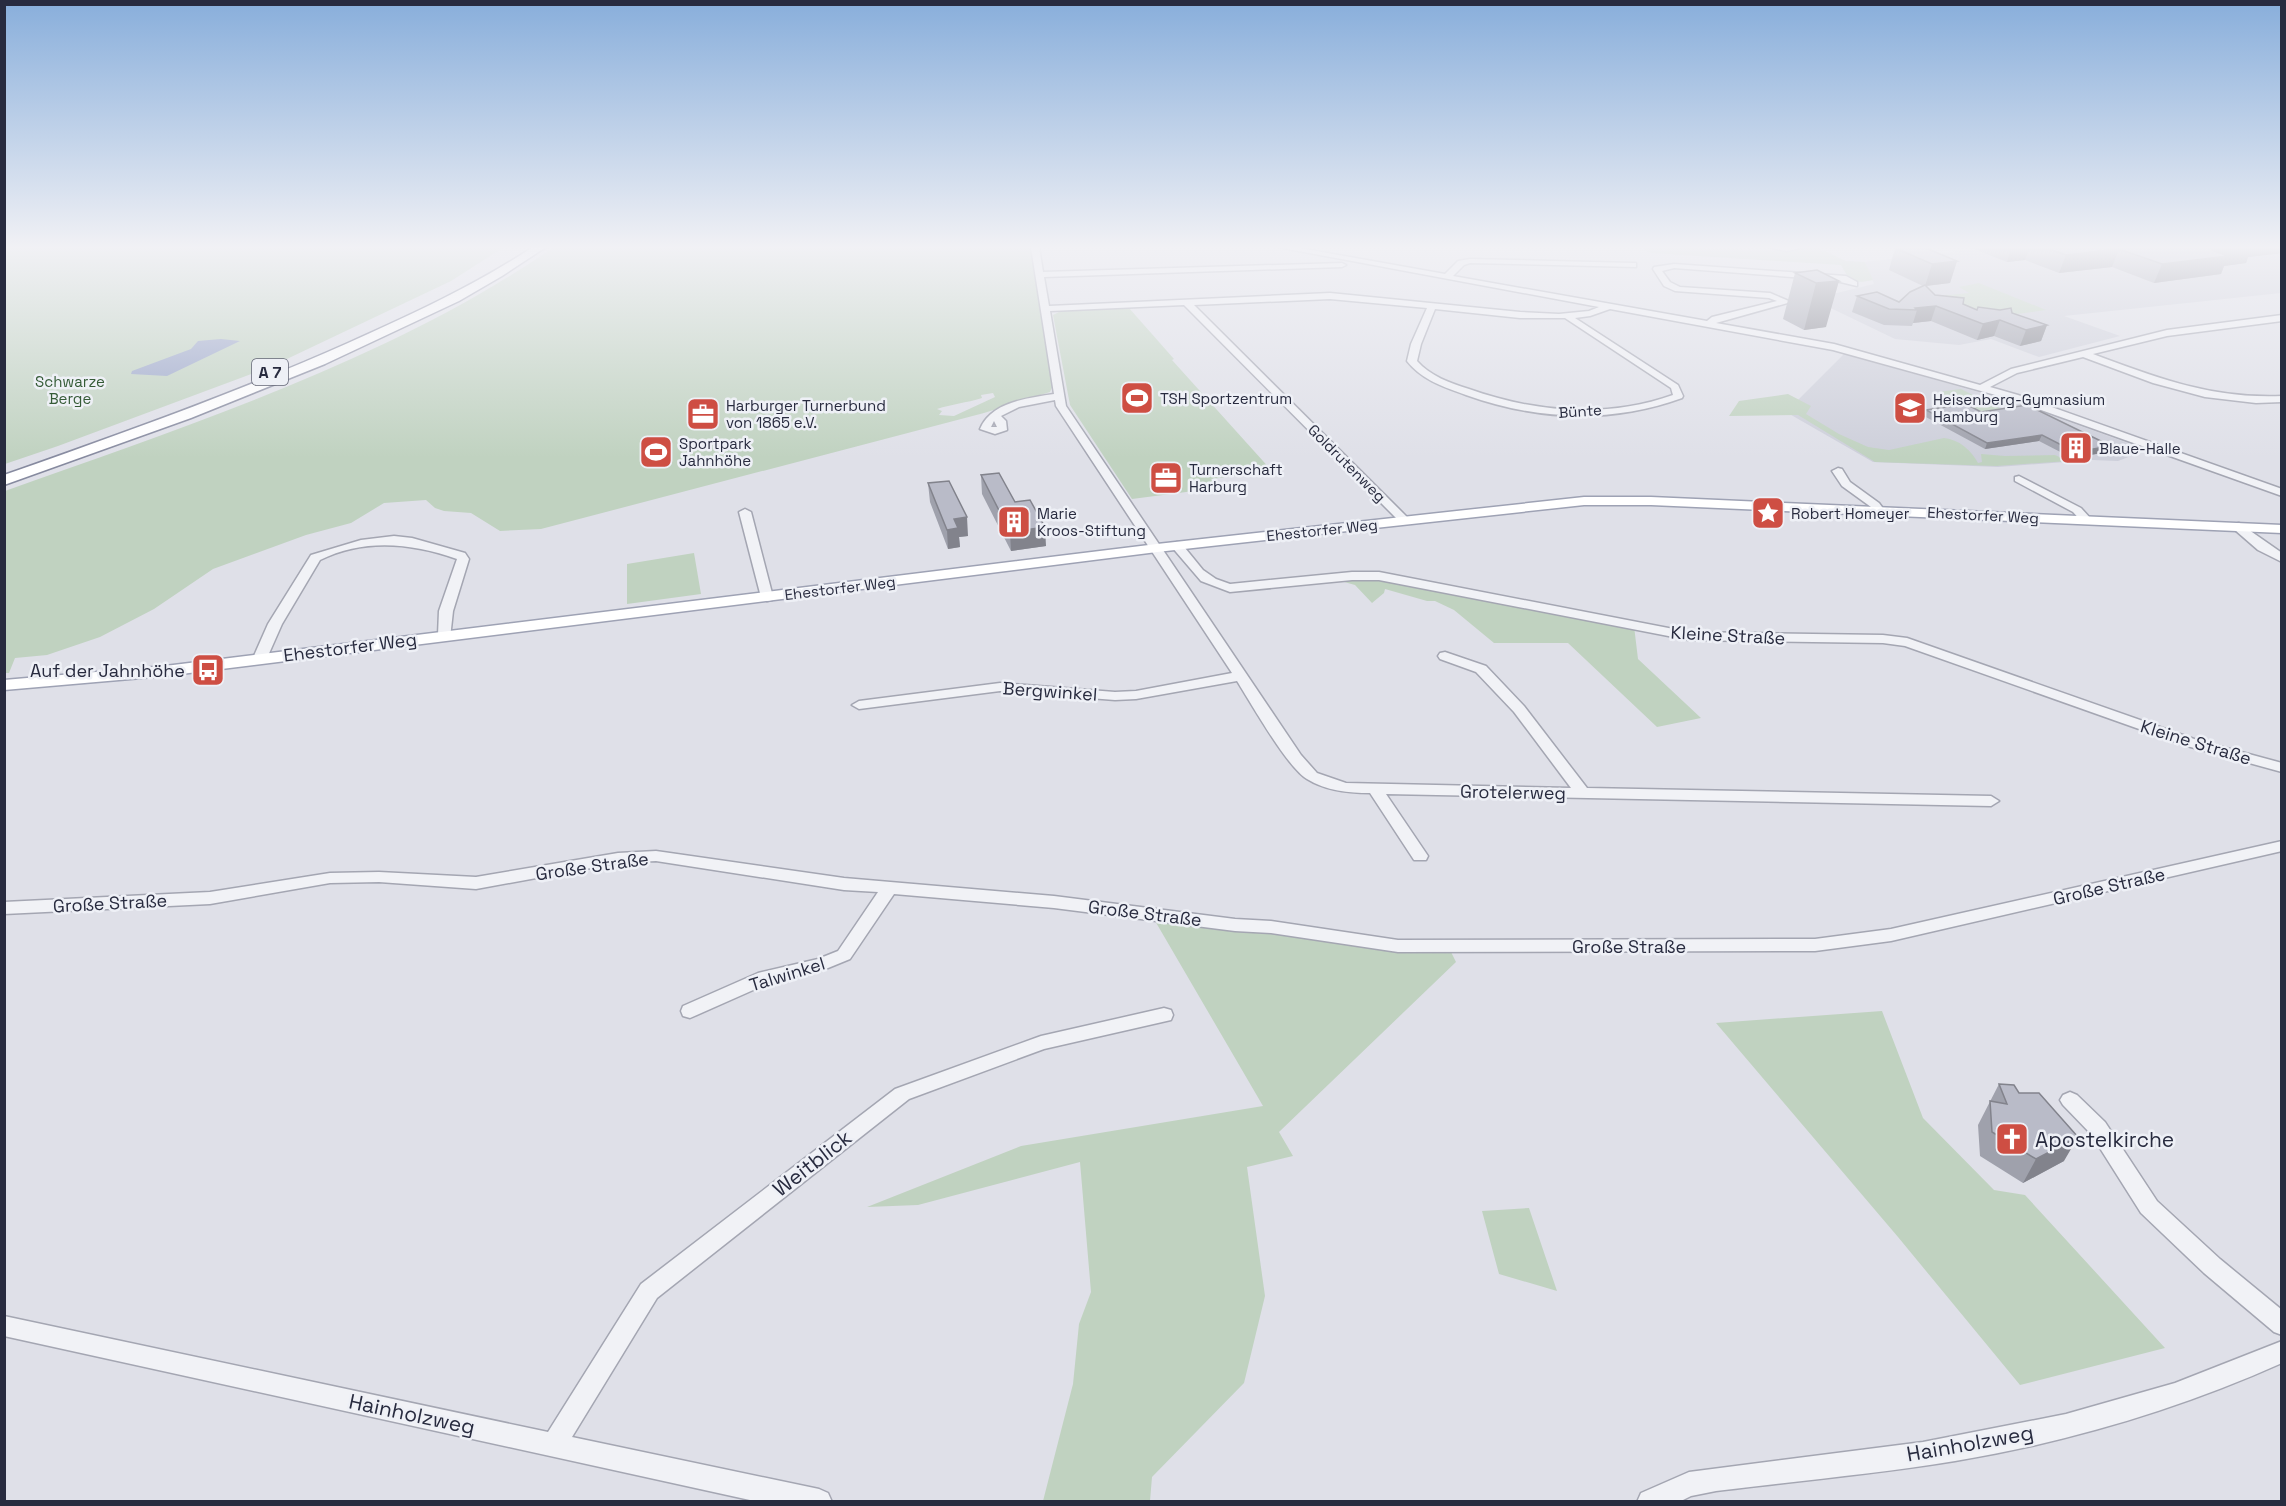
<svg xmlns="http://www.w3.org/2000/svg" width="2286" height="1506" viewBox="0 0 2286 1506" font-family="'Space Grotesk',sans-serif">
<style>
.built{fill:#cdcfda}
.green{fill:#c0d2c0;fill-rule:evenodd}
.water{fill:#99a5c8}
.lines{fill:none;stroke-linecap:round;stroke-linejoin:round}
.minor-casing{stroke:#a4a6b2;stroke-width:3}
.major-casing{stroke:#9ea2b4;stroke-width:3}
.highway-casing{stroke:#868a9f;stroke-width:3}
.minor{fill:#f1f2f6;fill-rule:evenodd}
.major{fill:#fff;fill-rule:evenodd}
.highway{fill:#fff;fill-rule:evenodd}
.wall{fill:#9fa1ac}
.shaded-wall{fill:#82838c}
.building{fill:#b9bbc8;stroke:#82838c;stroke-width:1.5}
.labels{text-anchor:middle;dominant-baseline:central;stroke-width:5;stroke-linejoin:round;paint-order:stroke}
.far-park-label{font-size:15px;fill:#355b37;stroke:#eef0f6}
.far-poi-label{font-size:15px;fill:#282b3f;stroke:#eef0f6;text-anchor:start}
.far-street-label{font-size:15px;fill:#282b3f;stroke:#eef0f6}
.shield{fill:#eef0f6;stroke:#636676;stroke-width:1.5}
.shield-label{font-size:16px;font-weight:bold;fill:#282b3f}
.street-label{font-size:18px;fill:#282b3f;stroke:#eef0f6}
.poi-label{font-size:18px;fill:#282b3f;stroke:#eef0f6;text-anchor:end}
.near-poi-label{font-size:21px;fill:#282b3f;stroke:#eef0f6;text-anchor:start}
.near-street-label{font-size:21px;fill:#282b3f;stroke:#eef0f6}
</style>
<rect width="100%" height="100%" fill="#dfe0e8"/>
<!-- built -->
<path class="built" d="M1993 247H2281V293L2064 316 2120 336 2039 357 1991 339 1959 345 1895 339 1812 299 1874 284 1865 262Z
M1844 354 2017 403 2147 450 2118 461 2092 460 1998 467 1873 462 1786 412Z"/>
<!-- green -->
<path class="green" d="M4 247H504L451 281 270 367 58 446 5 464Z
M554 247H1030L1053 385 1050 392 984 413 541 529 500 531 471 513 444 511 435 508 426 500 384 503 351 523 306 535 213 569 154 609 100 637 47 655 15 658 9 673H5V491C189 425 393 359 554 247ZM993 393 995 397 954 416 939 415 942 411 937 409C952 404 966 403 982 398L981 395Z
M1639 247 1785 250 1816 247 1846 261 1865 262 1873 280C1854 284 1850 282 1841 265L1651 253Z
M1979 283 2046 310 1987 318 1929 297 1969 293 1959 287Z
M1129 308 1174 359 1172 360 1272 471 1211 479 1217 488 1132 499 1070 405 1053 315 1061 311Z
M1961 389 2005 411 1981 414 1938 392Z
M1788 394 1811 406 1806 414 1839 434 1868 447 1889 450 1944 438C1960 440 1971 450 1978 463L1982 462 1981 454 2005 456 2055 455 2068 461 1996 466 1875 462 1798 415 1729 416 1739 401Z
M694 553 701 594 627 604V564Z
M1379 576 1634 626 1638 659 1701 718 1657 727 1568 643H1494L1454 610 1435 601H1427L1385 589 1384 593 1372 603 1355 585 1330 578Z
M1151 914 1448 946 1456 962 1279 1132 1293 1156 1247 1167 1265 1296 1244 1383 1152 1477 1150 1501H1043L1073 1384 1079 1324 1091 1292 1080 1162 918 1205 867 1207 1021 1146 1263 1106Z
M1882 1011 1923 1118 1994 1190 2025 1195 2165 1348 2020 1385 1898 1237 1716 1023Z
M1529 1208 1557 1291 1499 1274 1482 1211Z"/>
<!-- water -->
<path class="water" d="M221 339 240 341 167 376 131 374 132 371 191 349 198 341Z"/>
<g class="lines">
<defs>
<path id="minor" d="M1031 247H1039L1043 272 1342 263 1346 265 1342 267 1044 277 1049 306 1330 293 1520 312 1559 314 1589 311 1599 307 1277 247H1294L1445 274 1458 261 1470 259 1633 263H1636V267L1470 263 1464 265 1453 276 1707 321 1712 317 1777 301 1769 298 1675 291 1664 286 1653 269 1654 267 1674 264 1846 276 1857 282V286L1832 280 1674 268 1662 271 1670 282 1680 287 1770 293 1791 302 1716 323 1834 344 1980 385 2011 369 2167 330 2282 315V321L2167 336 2093 354C2157 378 2212 399 2282 396V402L2256 403 2205 397 2153 383 2083 357 2017 373 1990 387 2018 395 2282 489V496L2010 399 1833 350 1610 309 1590 316 1575 318 1678 385 1683 396 1682 398C1610 424 1536 420 1466 395 1444 387 1422 380 1407 361L1411 344 1427 308 1330 299 1194 305 1409 519V523H1401L1184 305 1050 311 1066 406 1301 755 1317 773 1346 783 1571 788 1514 712 1476 672 1440 659 1438 656 1440 653 1445 652 1486 666 1524 706 1587 788 1991 796 1999 801 1991 806 1386 794 1428 856 1426 860H1414L1370 793C1349 793 1326 791 1307 779 1287 767 1251 703 1237 681L1136 699 1115 700 1000 691 859 709 852 705 859 701 1000 683 1115 692 1136 691 1232 673 1056 406 1055 400 1019 407 1001 416 1006 421 1007 430 995 434 980 429C991 402 1028 398 1054 394ZM1435 309 1520 318H1565L1671 388 1673 395C1606 419 1534 412 1469 389 1450 383 1430 376 1417 361L1421 344ZM994 421 997 427H991Z
M1768 247H1806L1786 251Z
M1838 468 1842 469 1850 482 1879 503 1885 511 1883 513H1875L1871 507 1842 486 1832 471Z
M2019 476 2081 508 2092 520 2090 522H2082L2073 512 2015 481V477Z
M745 509 751 512 773 597 772 600 767 601 761 597 739 512Z
M2239 523 2282 553V562L2258 550 2235 530V524Z
M394 536 412 538 465 553 469 559 453 611 450 638 445 639 438 635 439 611 457 559C412 543 364 538 320 560L282 624 267 658 265 661H255L253 658 268 624 311 555 361 540Z
M1177 542 1181 543 1203 570 1216 579 1230 584 1352 572H1379L1689 632 1883 635 1907 638 2197 740 2282 763V772L2187 746 1905 646 1883 643 1689 640 1379 580H1352L1230 592 1201 581 1171 546Z
M2282 841V851L1891 941 1815 951 1398 952 1271 933 1235 931 1054 908 894 894 850 959 828 968 769 983 690 1018 683 1016 681 1011 683 1006 758 973 818 959 838 951 878 892 844 890 656 861 618 863 476 889 379 882 330 883 210 904 4 914V902L210 892 330 873 379 872 476 877 618 853 656 851 844 878 1054 896 1235 919 1271 921 1398 940 1815 939 1891 929Z
M1164 1008 1171 1010 1173 1015 1171 1020 1044 1049 909 1099 657 1298 572 1437 819 1489 828 1493 832 1502H759L4 1336V1316L548 1432 641 1284 895 1089 1041 1036Z
M2070 1092 2077 1095 2105 1122 2157 1201 2220 1259 2282 1310V1335L2274 1332 2204 1273 2141 1213 2091 1134 2063 1105 2060 1100 2063 1095Z
M2282 1341V1363C2177 1410 2068 1442 1955 1461 1876 1474 1796 1481 1716 1491L1691 1496 1679 1502H1637L1641 1493 1689 1472 1923 1442 2066 1414 2175 1383Z"/>
<path id="major" d="M1584 497H1651L2282 525V533L1651 505H1584L1157 552 165 676 4 690V680L165 666 1157 544Z"/>
<path id="highway" d="M533 247H546L502 276 459 301 325 364 191 418 4 485V475C120 434 236 393 348 343 411 315 474 286 533 247Z"/>
</defs>
<!-- minor casing -->
<use href="#minor" class="minor-casing"/>
<!-- major casing -->
<use href="#major" class="major-casing"/>
<!-- highway casing -->
<use href="#highway" class="highway-casing"/>
<!-- minor -->
<use href="#minor" class="minor"/>
<!-- major -->
<use href="#major" class="major"/>
<!-- highway -->
<use href="#highway" class="highway"/>
</g>
<!-- wall -->
<path class="wall" d="M1969 247H2282V253L2248 257 2246 263 2224 266 2221 274 2154 283 2112 267 2059 273 2025 260 2007 262Z
M1895 248 1957 261 1950 283 1926 286 1935 295 1963 304 1977 310 2012 313 2047 325 2041 341 2020 346 1994 336 1977 340 1931 321 1913 323 1912 326 1884 325 1852 312 1857 296 1899 302 1923 286 1889 270Z
M1817 270 1826 327 1804 330 1783 319 1795 273Z
M1926 410 1981 412 2108 452 2072 458 2039 441 1985 449 1924 416Z
M981 475 1015 502 1046 546 1011 551 982 494Z
M928 483 968 536 959 537 960 547 948 549 930 502Z
M1999 1084 2019 1093 2064 1161 2023 1183 1980 1156 1978 1125Z"/>
<!-- shaded-wall -->
<path class="shaded-wall" d="M2012 247H2030L2025 260 2007 262Z
M2238 247H2282V253L2248 257 2246 263 2224 266 2221 274 2154 283 2162 264 2212 250Z
M2119 249 2112 267 2059 273 2066 255Z
M1957 261 1950 283 1925 286 1932 264Z
M1839 281 1826 327 1804 330 1816 283Z
M1936 306 1931 321 1913 323 1917 310 1915 308Z
M2000 320 1994 336 1977 340 1983 324Z
M2047 325 2041 341 2020 346 2026 330Z
M2042 435 2039 441 1985 449 1987 443Z
M2111 446 2108 452 2072 458 2075 452Z
M967 517 968 536 959 537 960 547 948 549 947 530 954 519Z
M1045 527 1046 546 1011 551 1010 532Z
M2078 1137 2064 1161 2023 1183 2036 1159Z"/>
<!-- building -->
<path class="building" d="M1908 247H1923L1957 261 1932 264 1895 248Z
M2044 247H2240L2212 250 2228 256 2162 264 2119 249 2066 255Z
M1817 270 1839 281 1816 283 1795 273Z
M1925 285 1935 295 1964 298 1963 304 1977 310 1978 307 2000 310 2011 308 2012 313 2047 325 2026 330 2000 320 1983 324 1936 306 1915 308 1917 310 1889 309 1857 296 1877 292 1899 302 1910 292Z
M1966 404 1981 412 2027 405 2111 446 2075 452 2042 435 1987 443 1926 410Z
M999 473 1015 502 1030 500 1045 527 1010 532 981 475Z
M949 481 967 517 954 519 958 528 947 530 928 483Z
M1999 1084 2014 1085 2019 1093H2039L2078 1137 2036 1159 1992 1132 1990 1101 2007 1104Z"/>
<!-- sky -->
<linearGradient id="sky" x2="0" y2="1"><stop stop-color="#88aedb"/><stop offset="0.54" stop-color="#f1f1f5"/><stop offset="1" stop-color="#f1f1f5" stop-opacity="0"/></linearGradient>
<rect width="2286" height="458" fill="url(#sky)"/>
<!-- icons -->
<defs>
<symbol id="stadium-square" viewBox="-11 -11 22 22"><rect x="-9" y="-9" width="18" height="18" rx="4" fill="#ce4e43" stroke="#eef0f6"/><path d="M0-5a6.5 5 0 1 0 0 10a6.5 5 0 1 0 0-10ZM-3.5-1.8h7v3.6h-7Z" fill="#fff"/></symbol>
<symbol id="school-square" viewBox="-11 -11 22 22"><rect x="-9" y="-9" width="18" height="18" rx="4" fill="#ce4e43" stroke="#eef0f6"/><path d="M0-5L7-2L0 1L-7-2ZM-4 1L0 2.5L4 1V4Q0 6-4 4Z" fill="#fff"/></symbol>
<symbol id="office-square" viewBox="-11 -11 22 22"><rect x="-9" y="-9" width="18" height="18" rx="4" fill="#ce4e43" stroke="#eef0f6"/><path d="M-6-3h4V-5.5h4V-3h4V5H-6ZM-1-4.5V-3h2v-1.5ZM-6 0V1H6V0Z" fill="#fff"/></symbol>
<symbol id="building-square" viewBox="-11 -11 22 22"><rect x="-9" y="-9" width="18" height="18" rx="4" fill="#ce4e43" stroke="#eef0f6"/><path d="M-4-6H4V6H1V3H-1V6H-4ZM-2.5-4.3h1.7v1.8h-1.7ZM.8-4.3h1.7v1.8H.8ZM-2.5-1h1.7V.8h-1.7ZM.8-1h1.7V.8H.8Z" fill="#fff"/></symbol>
<symbol id="sight-square" viewBox="-11 -11 22 22"><rect x="-9" y="-9" width="18" height="18" rx="4" fill="#ce4e43" stroke="#eef0f6"/><path d="M0-6L1.8-2.2L6-1.7L2.9 1.2L3.7 5.4L0 3.3L-3.7 5.4L-2.9 1.2L-6-1.7L-1.8-2.2Z" fill="#fff"/></symbol>
<symbol id="bus-square" viewBox="-11 -11 22 22"><rect x="-9" y="-9" width="18" height="18" rx="4" fill="#ce4e43" stroke="#eef0f6"/><path d="M-5-6H5V4H4V6H2V4H-2V6H-4V4H-5ZM-3.5-4V0h7V-4ZM-3.5 1.2v1.5H-2V1.2ZM2 1.2v1.5H3.5V1.2Z" fill="#fff"/></symbol>
<symbol id="church-square" viewBox="-11 -11 22 22"><rect x="-9" y="-9" width="18" height="18" rx="4" fill="#ce4e43" stroke="#eef0f6"/><path d="M-1.2-6h2.4v3.5h3.3v2.4h-3.3V6h-2.4V-.1h-3.3v-2.4h3.3Z" fill="#fff"/></symbol>
</defs>
<g fill-rule="evenodd">
<use href="#stadium-square" x="1118" y="379" width="38" height="38"/>
<use href="#school-square" x="1891" y="389" width="38" height="38"/>
<use href="#office-square" x="684" y="395" width="38" height="38"/>
<use href="#building-square" x="2057" y="429" width="38" height="38"/>
<use href="#stadium-square" x="637" y="433" width="38" height="38"/>
<use href="#office-square" x="1147" y="459" width="38" height="38"/>
<use href="#sight-square" x="1749" y="494" width="38" height="38"/>
<use href="#building-square" x="995" y="503" width="38" height="38"/>
<use href="#bus-square" x="189" y="651" width="38" height="38"/>
<use href="#church-square" x="1993" y="1120" width="38" height="38"/>
</g>
<g class="labels">
<!-- far-park labels -->
<g class="far-park-label">
<text x="70" y="381">Schwarze<tspan x="70" dy="17">Berge</tspan></text>
</g>
<!-- far-poi labels -->
<g class="far-poi-label">
<text x="1160" y="398">TSH Sportzentrum</text>
<text x="1933" y="399">Heisenberg-Gymnasium<tspan x="1933" dy="17">Hamburg</tspan></text>
<text x="726" y="405">Harburger Turnerbund<tspan x="726" dy="17">von 1865 e.V.</tspan></text>
<text x="679" y="443">Sportpark<tspan x="679" dy="17">Jahnhöhe</tspan></text>
<text x="2099" y="448">Blaue-Halle</text>
<text x="1189" y="469">Turnerschaft<tspan x="1189" dy="17">Harburg</tspan></text>
<text x="1037" y="513">Marie<tspan x="1037" dy="17">Kroos-Stiftung</tspan></text>
<text x="1791" y="513">Robert Homeyer</text>
</g>
<!-- far-street labels -->
<g class="far-street-label">
<text transform="translate(1580 411) rotate(-4)">Bünte</text>
<text transform="translate(1347 463) rotate(45)">Goldrutenweg</text>
<text transform="translate(1983 515) rotate(3)">Ehestorfer Weg</text>
<text transform="translate(1322 530) rotate(-6)">Ehestorfer Weg</text>
<text transform="translate(840 588) rotate(-7)">Ehestorfer Weg</text>
</g>
<!-- shield labels -->
<rect class="shield" x="252" y="359" width="36" height="26" rx="4.5"/>
<g class="shield-label">
<text x="270" y="372">A 7</text>
</g>
<!-- street labels -->
<g class="street-label">
<text transform="translate(1728 635) rotate(3)">Kleine Straße</text>
<text transform="translate(350 647) rotate(-7)">Ehestorfer Weg</text>
<text transform="translate(1050 691) rotate(4)">Bergwinkel</text>
<text transform="translate(2196 742) rotate(17)">Kleine Straße</text>
<text transform="translate(1513 792) rotate(1)">Grotelerweg</text>
<text transform="translate(592 866) rotate(-8)">Große Straße</text>
<text transform="translate(2109 886) rotate(-13)">Große Straße</text>
<text transform="translate(110 903) rotate(-3)">Große Straße</text>
<text transform="translate(1145 913) rotate(7)">Große Straße</text>
<text x="1629" y="946">Große Straße</text>
<text transform="translate(787 974) rotate(-17)">Talwinkel</text>
</g>
<!-- poi labels -->
<g class="poi-label">
<text x="185" y="670">Auf der Jahnhöhe</text>
</g>
<!-- near-poi labels -->
<g class="near-poi-label">
<text x="2035" y="1139">Apostelkirche</text>
</g>
<!-- near-street labels -->
<g class="near-street-label">
<text transform="translate(812 1163) rotate(-38)">Weitblick</text>
<text transform="translate(412 1414) rotate(12)">Hainholzweg</text>
<text transform="translate(1970 1443) rotate(-10)">Hainholzweg</text>
</g>
</g>
<!-- border -->
<rect width="2286" height="1506" fill="none" stroke="#282b3f" stroke-width="12"/>
</svg>
